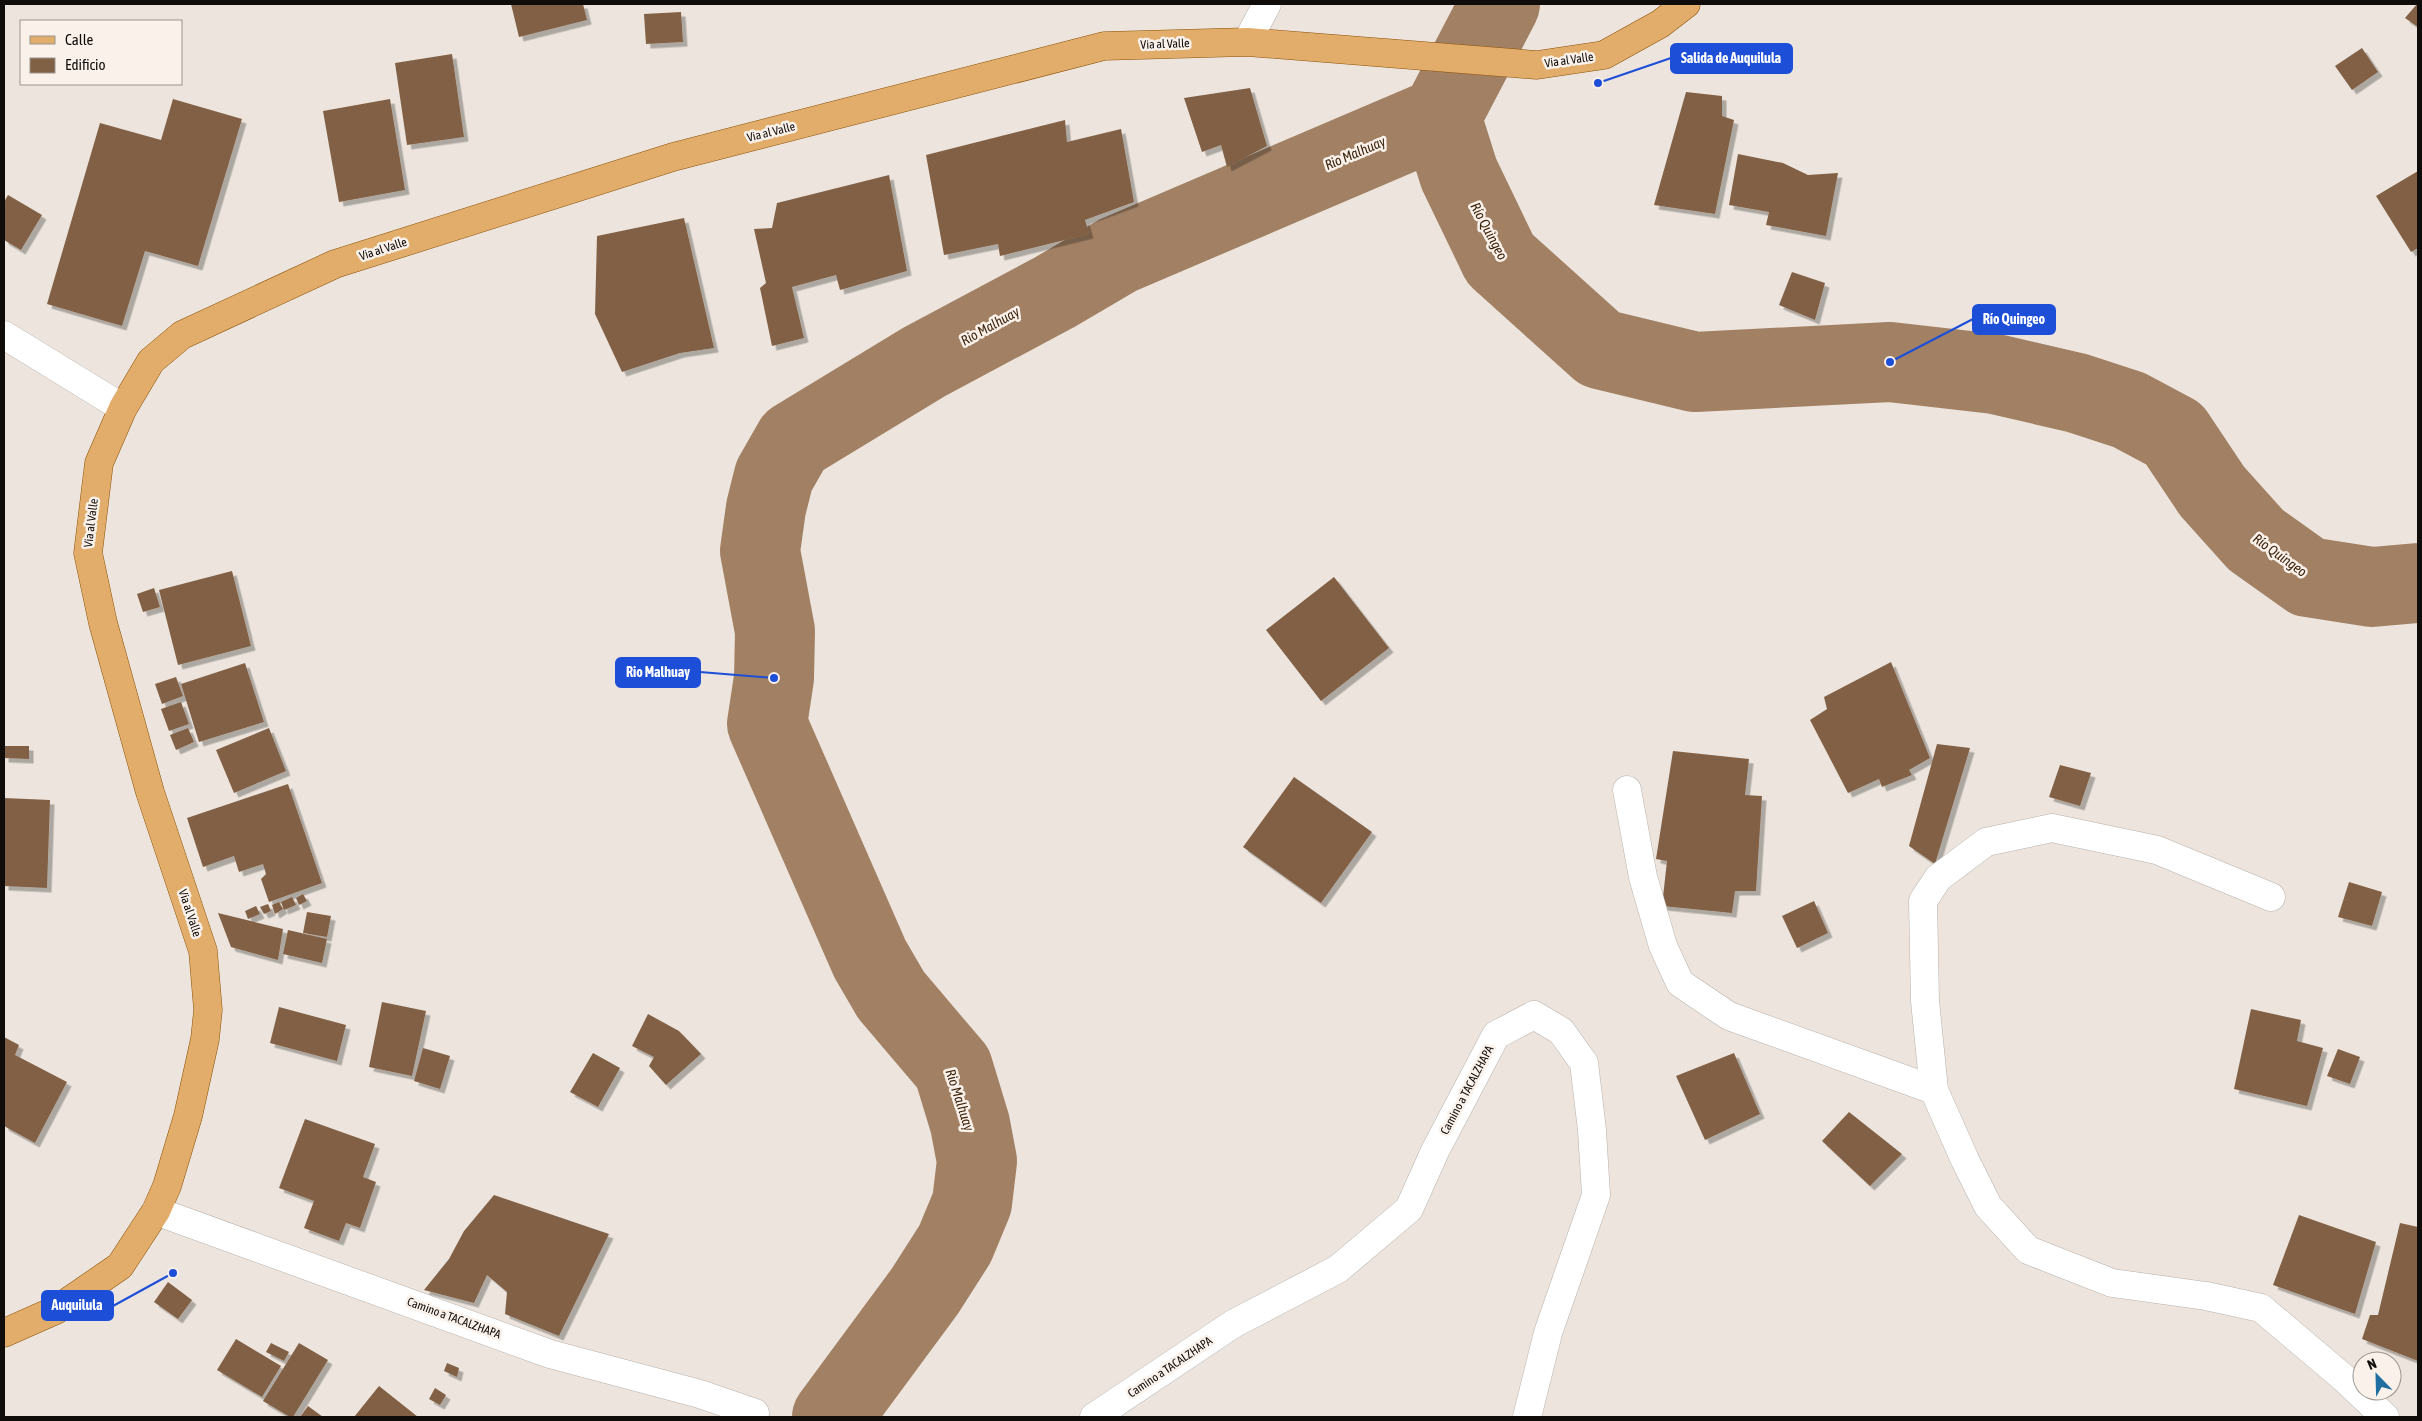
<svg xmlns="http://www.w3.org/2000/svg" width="2422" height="1421" viewBox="0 0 2422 1421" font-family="'Asap Condensed',sans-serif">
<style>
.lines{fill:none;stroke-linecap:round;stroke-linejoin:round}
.river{stroke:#a28063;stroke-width:80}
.building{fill:#816145;filter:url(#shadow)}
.minor-casing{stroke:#b9b1ab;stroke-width:29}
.major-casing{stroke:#8b5208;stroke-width:29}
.minor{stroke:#fff;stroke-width:28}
.major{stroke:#e2ad6a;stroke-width:28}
.labels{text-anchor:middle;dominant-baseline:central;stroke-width:5;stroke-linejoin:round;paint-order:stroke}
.street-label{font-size:12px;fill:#0f0c0a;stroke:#f9f1ea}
.water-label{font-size:14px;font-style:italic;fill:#3e240c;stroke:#f9f1ea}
.leader{fill:none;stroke:#1d4ed8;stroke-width:2}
.callout-dot{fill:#1d4ed8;stroke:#f9f1ea;stroke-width:2}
.callout{fill:#1d4ed8;stroke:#1d4ed8;stroke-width:2}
.callout-label{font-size:14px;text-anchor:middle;font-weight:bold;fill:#fff}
</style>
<defs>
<filter id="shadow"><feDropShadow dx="4.5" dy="4.5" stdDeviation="0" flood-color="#0004"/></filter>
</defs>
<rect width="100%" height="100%" fill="#ece4dd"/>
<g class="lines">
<!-- river -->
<path class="river" d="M1500 4 1441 117 1459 174 1500 259 1600 349 1695 372 1890 362 1995 374 2077 393 2129 410 2174 434 2212 491 2256 540 2308 577 2372 587 2418 583
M832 1417 925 1291 955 1244 972 1203 977 1161 970 1124 953 1068 891 995 870 959 767 724 774 678 775 631 760 551 766 508 774 476 794 441 924 362 1055 292 1118 255 1441 117"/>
</g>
<!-- building -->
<path class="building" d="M511 4H583L587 20 519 37Z
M2417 4H2418V27L2405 18Z
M681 12 683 42 646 44 644 14Z
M2362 48 2378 72 2352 90 2335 66Z
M452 54 464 137 407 145 395 63Z
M1250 88 1267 146 1227 167 1221 145 1202 152 1184 98Z
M1686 92 1722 96V116L1734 120 1715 214 1654 205Z
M173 99 242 119 198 266 145 251 122 326 47 304 100 123 161 140Z
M390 99 405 190 339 202 323 111Z
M1065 120 1067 142 1121 129 1134 202 1085 220 1089 234 1000 256 998 244 944 255 926 155Z
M1738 154 1783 163 1808 175 1838 173 1826 236 1766 225 1769 212 1729 205Z
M2418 171V248L2411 252 2376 196Z
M889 175 907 271 840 290 836 275 792 287 804 338 772 346 760 288 766 283 754 229 772 228 777 203Z
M8 195 42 215 21 250 4 240V202Z
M684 218 714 348 680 353 622 372 595 314 597 236Z
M1792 272 1825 283 1815 320 1779 305Z
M232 571 251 646 178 665 159 590Z
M1334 577 1389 648 1321 701 1266 630Z
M154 588 160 607 143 612 137 594Z
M1891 662 1930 758 1909 770 1912 775 1882 787 1879 779 1848 793 1810 720 1827 709 1824 697Z
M245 663 264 722 199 742 181 684Z
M176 677 183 696 162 704 155 684Z
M181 702 189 724 169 731 161 709Z
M188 728 194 742 176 750 170 735Z
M269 728 286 771 234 793 216 750Z
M1937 744 1970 748 1935 864 1909 846Z
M4 746H29V759L4 758Z
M1673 751 1749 759 1745 795 1762 796 1756 891H1735L1732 913 1662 906 1667 861 1656 859Z
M2060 765 2091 773 2080 806 2049 797Z
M1294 777 1372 832 1321 903 1243 847Z
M288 784 322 883 269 902 261 879 266 874 263 864 239 872 234 856 203 867 187 818Z
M4 798 50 800 47 888 4 886Z
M2349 882 2382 892 2372 926 2338 917Z
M303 894 307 901 299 905 296 898Z
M292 897 296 905 284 910 281 902Z
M1814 901 1828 933 1797 948 1782 916Z
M279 902 283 909 275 914 272 905Z
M268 904 271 911 264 914 260 907Z
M256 906 260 914 248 919 245 911Z
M307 912 331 916 327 937 303 933Z
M218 913 283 929 278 960 231 947Z
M288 930 327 939 322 963 283 954Z
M382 1002 426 1011 412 1076 369 1067Z
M279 1007 346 1025 337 1061 270 1043Z
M2251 1009 2301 1020 2297 1041 2323 1048 2307 1106 2234 1089Z
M648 1014 679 1031 701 1054 666 1085 649 1066 654 1057 632 1046Z
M4 1037 19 1045 15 1055 67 1082 35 1143 4 1126Z
M423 1048 450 1056 440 1089 414 1081Z
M2338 1049 2360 1057 2350 1084 2327 1076Z
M593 1053 620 1068 598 1107 570 1092Z
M1734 1053 1760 1114 1705 1140 1676 1076Z
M1849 1112 1902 1154 1870 1186 1822 1141Z
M305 1119 375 1144 363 1177 376 1182 360 1228 346 1223 339 1241 304 1228 314 1201 279 1188Z
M494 1195 609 1234 559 1336 505 1314 507 1292 487 1275 474 1303 424 1290 449 1259 464 1231Z
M2299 1215 2376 1242 2355 1314 2273 1285Z
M2400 1223 2418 1227V1361L2362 1339 2370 1315H2378Z
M168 1282 192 1300 178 1319 154 1302Z
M236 1339 281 1366 262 1397 217 1370Z
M271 1343 289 1352 284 1361 266 1352Z
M299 1343 328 1360 293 1417H290L263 1401Z
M447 1363 459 1368 457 1377 444 1371Z
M379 1386 418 1417H354Z
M435 1388 446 1395 440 1405 429 1399Z
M308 1406 323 1417H300Z"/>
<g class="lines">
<defs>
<path id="minor" d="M1247 42 1267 4
M4 335 123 408
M1627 790 1643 877 1663 946 1680 983 1729 1016 1934 1090 1965 1160 1988 1206 2028 1250 2112 1283 2206 1296 2261 1308 2345 1379 2385 1417
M1934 1090 1925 1001 1923 901 1938 878 1986 842 2052 828 2157 850 2271 897
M156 1211 550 1354 700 1394 755 1413
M1094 1417 1233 1324 1338 1269 1409 1209 1435 1151 1496 1035 1534 1015 1561 1031 1584 1063 1592 1130 1596 1195 1548 1333 1527 1417"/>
<path id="major" d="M4 1333 56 1310 120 1266 156 1211 167 1186 188 1116 205 1039 208 1010 203 951 150 792 103 623 88 553 99 463 123 408 151 361 182 335 335 264 673 157 1104 46 1247 42 1537 65 1604 55 1660 24 1686 4"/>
</defs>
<!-- minor casing -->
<use href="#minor" class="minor-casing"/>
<!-- major casing -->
<use href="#major" class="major-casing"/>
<!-- minor -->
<use href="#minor" class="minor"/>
<!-- major -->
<use href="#major" class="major"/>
</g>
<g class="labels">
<!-- street labels -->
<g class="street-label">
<text transform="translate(1165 44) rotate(-2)">Via al Valle</text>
<text transform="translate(1569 60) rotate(-8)">Via al Valle</text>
<text transform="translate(771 132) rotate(-14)">Via al Valle</text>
<text transform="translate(383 249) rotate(-18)">Via al Valle</text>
<text transform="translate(91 523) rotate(-83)">Via al Valle</text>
<text transform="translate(190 913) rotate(72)">Via al Valle</text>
<text transform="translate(1467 1090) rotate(-62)">Camino a TACALZHAPA</text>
<text transform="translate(454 1318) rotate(20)">Camino a TACALZHAPA</text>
<text transform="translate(1170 1367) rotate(-34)">Camino a TACALZHAPA</text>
</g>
<!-- water labels -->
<g class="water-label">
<text transform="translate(1355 153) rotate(-23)">Rio Malhuay</text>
<text transform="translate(1489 231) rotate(62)">Río Quingeo</text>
<text transform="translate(990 326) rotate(-29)">Rio Malhuay</text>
<text transform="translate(2280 555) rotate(36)">Río Quingeo</text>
<text transform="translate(960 1100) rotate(72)">Rio Malhuay</text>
</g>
</g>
<!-- callouts -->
<path class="leader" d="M1598 83L1671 58M1890 362L1973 319M774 678L700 672M173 1273L113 1306"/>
<g class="callout-dot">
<circle cx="1598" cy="83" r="5"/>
<circle cx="1890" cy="362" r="5"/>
<circle cx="774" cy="678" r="5"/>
<circle cx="173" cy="1273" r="5"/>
</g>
<g class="callout">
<rect x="1671" y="44" width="121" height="29" rx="5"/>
<rect x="1973" y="305" width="82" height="29" rx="5"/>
<rect x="616" y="658" width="84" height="29" rx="5"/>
<rect x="42" y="1291" width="71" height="29" rx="5"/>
</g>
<g class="callout-label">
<text x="1731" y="63">Salida de Auquilula</text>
<text x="2014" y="324">Río Quingeo</text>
<text x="658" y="677">Rio Malhuay</text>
<text x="77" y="1310">Auquilula</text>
</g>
<!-- border -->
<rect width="2422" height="1421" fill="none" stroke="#0f0c0a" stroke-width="10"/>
<!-- legend -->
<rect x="20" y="20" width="162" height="65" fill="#f9f1ea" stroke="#9b9590"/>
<rect x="30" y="36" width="25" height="8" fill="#e2ad6a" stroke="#9b9590"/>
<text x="65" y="45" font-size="15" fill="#0f0c0a">Calle</text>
<rect x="30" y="58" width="25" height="15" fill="#816145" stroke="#9b9590"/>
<text x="65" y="70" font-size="15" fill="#0f0c0a">Edificio</text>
<!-- north arrow -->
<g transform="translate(2377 1376) rotate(337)"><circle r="24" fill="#f9f1ea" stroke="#9b9590"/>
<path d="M0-4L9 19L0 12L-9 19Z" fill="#216fa1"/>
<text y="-8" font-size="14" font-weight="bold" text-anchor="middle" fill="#0f0c0a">N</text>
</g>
</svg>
